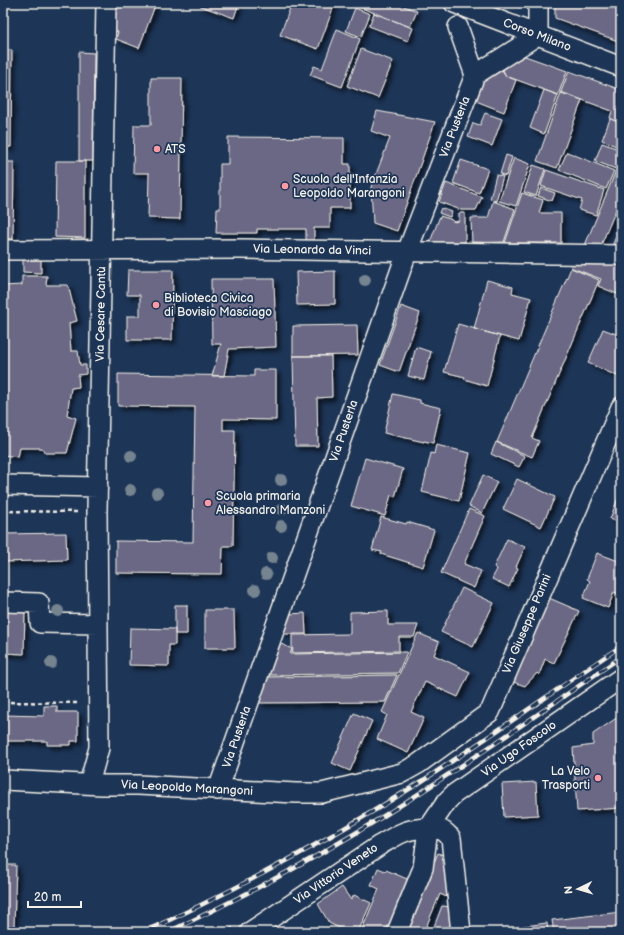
<svg xmlns="http://www.w3.org/2000/svg" width="624" height="935" viewBox="0 0 624 935" font-family="'Balsamiq Sans',sans-serif">
<style>
.building{fill:#6b6784;stroke:#f4f1e8;filter:url(#shadow)}
.lines{fill:none;stroke-linecap:round;stroke-linejoin:round}
.minor-casing{stroke:#f4f1e8;stroke-width:22}
.path{stroke:#f4f1e8;stroke-width:2.5;stroke-dasharray:4 3;stroke-linecap:butt}
.minor{stroke:#1d3557;stroke-width:19}
.rail-casing{stroke:#f4f1e8;stroke-width:4.5}
.rail{stroke:#1d3557;stroke-width:3;stroke-dasharray:9;stroke-linecap:butt}
.tree{fill:#74848f}
.poi-dot{fill:#ff9aa2;stroke:#1d3557;stroke-width:1.5}
.labels{text-anchor:middle;dominant-baseline:central;stroke-width:3.5;stroke-linejoin:round;paint-order:stroke}
.street-label{font-size:12px;fill:#f4f1e8;stroke:#1d3557}
.poi-label{font-size:12px;fill:#f4f1e8;stroke:#1d3557;text-anchor:start}
</style>
<defs>
<filter id="shadow"><feDropShadow dx="3.5" dy="3.5" stdDeviation="2" flood-color="#0009"/></filter>
</defs>
<rect width="100%" height="100%" fill="#1d3557"/>
<filter id="ink" filterUnits="userSpaceOnUse"><feTurbulence type="fractalNoise" baseFrequency=".025" numOctaves="2"/><feDisplacementMap in="SourceGraphic" scale="8" xChannelSelector="R" yChannelSelector="G"/><feConvolveMatrix kernelMatrix="1 2 1 2 8 2 1 2 1" color-interpolation-filters="sRGB"/></filter>
<g filter="url(#ink)">
<!-- building -->
<path class="building" d="M120 3H156L139 48 116 39 118 32 110 29Z
M198 3H239L234 18 198 5Z
M292 3H335L318 49 280 35Z
M355 3H396L417 11 410 27 354 5Z
M555 3H621V32L618 41 555 18Z
M355 8 370 14 361 37 346 31Z
M374 13 413 28 408 41 369 26Z
M337 29 360 39 342 87 310 75 314 66 322 69Z
M361 49 393 61 378 98 347 86Z
M3 50H12L11 147H3Z
M79 52 94 53 93 161H79Z
M525 56 567 71 558 95 506 76 502 68Z
M502 69 505 76 516 80 504 112 476 101 485 77Z
M569 71 621 90V123L610 118 612 111 561 92Z
M151 78H182L180 219 148 218 149 173H133L134 125H151Z
M544 90 558 95 544 134 530 128Z
M561 93 582 100 557 168 537 161Z
M377 111 435 122 397 231 373 223 371 187 390 138 371 131Z
M485 113 502 119 492 146 468 137 473 123 480 125Z
M610 119 621 123V148L602 140Z
M228 137 344 138V164H350V208H330V228H314V241H306V229H257V233H216L217 209H220V164H228Z
M602 143 621 150V156L616 169 595 161Z
M567 152 614 171 606 189 559 170Z
M506 155 512 157 506 176 500 174Z
M514 158 530 164 516 206 499 201Z
M621 159V198L601 245H585Z
M461 160 488 169 479 193 453 183Z
M56 161H85V238L55 237Z
M3 162H14L13 239H3Z
M533 165 545 169 536 196 524 192Z
M546 170 604 190 596 215 579 210 582 200 541 186Z
M496 175 503 176 496 201 490 199Z
M446 183 482 197 476 210H461L439 202Z
M541 188 555 193 552 201 538 196Z
M522 193 543 200 539 213H561V243H505Z
M493 201 515 209 504 242 472 243 471 218H488Z
M441 208 452 212 450 217 439 213Z
M459 213H465V242H430L440 216 450 219 454 222 459 221Z
M621 225V246H612Z
M23 258H41V273L23 272Z
M621 262V284L617 294 598 286 601 279 570 267 573 263Z
M571 268 599 280 532 438 539 441 532 457 497 442Z
M128 270H173L172 340H127V316H140V295H127Z
M335 271V304L297 305 296 272Z
M22 276H47L46 285H68L77 321 69 323 71 351H78L80 365H86V374L78 375 79 387 71 388 67 415 76 418 67 453H45L42 448H20L18 457 3 455V286L22 285Z
M211 279H274L276 347 229 349 224 376H212L221 344H212Z
M487 280 513 287 512 293 531 298 519 341 474 329Z
M401 306 420 313 399 372 380 365Z
M458 324 500 336 487 386 464 379 465 377 444 372Z
M357 325 358 355 293 356V326Z
M603 329 621 336V366L617 376 588 363Z
M416 347 431 352 424 380 408 376Z
M293 356H331L332 397 317 398 318 446H295Z
M254 370H276V420L223 419V430H235L233 546H223L222 574 116 573V541L193 542 195 407 118 406V374L254 376Z
M393 394 420 400V403L441 408 433 443 424 441V442L384 433Z
M496 442 525 456 519 467 491 454Z
M436 445 470 453 459 501 422 492 431 453 434 454Z
M365 458 403 469 395 497 391 495 385 516 351 506Z
M483 475 497 482 482 513 469 506Z
M517 479 555 497 541 527 503 509Z
M621 490V523L610 519Z
M469 509 485 516 464 564 481 571 474 588 441 573Z
M381 517 406 524 407 522 434 530 423 567 381 554 382 552 372 550Z
M66 533 67 560 3 562V534Z
M507 539 525 547 516 567 518 568 509 587 492 579 497 569 494 567Z
M597 553 621 562V595L614 592 608 608 583 598 590 581 587 579Z
M462 588 494 603 473 647 441 632Z
M549 598 579 611 554 663 545 659 539 675 537 673 525 686 511 681Z
M175 605H187V634H175Z
M3 610H25L24 654 3 653Z
M205 610H234L235 648H205Z
M388 611V625H418L414 637H399V651L292 653 293 649 292 648V635L350 634V612Z
M305 613 306 634H283L290 614Z
M130 628 175 629V645H169V666L129 665Z
M418 633 439 642 434 655 470 672 458 697 425 682 411 712 424 718 408 753 377 739 387 715 382 712Z
M279 643 292 649 290 654 407 652 398 673 268 675Z
M397 675 385 702 259 703 268 677Z
M44 706H57V712H78V741H71V745H47V741H3V715L44 716Z
M354 713 372 721 350 771 332 763Z
M621 715V808L577 811 573 748 593 745V734Z
M536 782 538 815 504 817 502 784Z
M438 853 448 857 451 899 440 894 424 932H405Z
M3 865H16L14 927 3 930Z
M378 868 385 871 386 870 414 882 393 932H361L379 889 371 885Z
M342 887 351 900 354 895 371 903 358 932H348L329 923 318 904Z
M442 906 452 907 454 932H432Z
M621 912V932H554L552 920Z
M547 923 548 932H517V927Z"/>
<g class="lines">
<defs>
<path id="minor" d="M454 3 621 67
M458 27 475 75
M3 250 240 249 621 255
M3 485 98 487
M3 602 39 603 40 623 98 624
M3 780 102 785H138L296 793H322L402 773 418 764 490 712 621 407
M89 784 99 748 97 512 106 3
M218 790 407 252 475 75 538 35V3
M250 932 380 845C387 841 395 836 402 833 413 828 430 827 441 830 445 831 448 835 451 838L461 932
M397 932 423 868 428 829 447 801 454 794 621 678"/>
</defs>
<!-- minor casing -->
<use href="#minor" class="minor-casing"/>
<!-- path -->
<path class="path" d="M511 3 520 7
M3 511 80 512
M3 702 80 703
M224 932 233 928"/>
<!-- minor -->
<use href="#minor" class="minor"/>
<defs>
<path id="rail" d="M143 932C239 889 330 839 419 783 487 739 554 691 621 646
M168 932C241 898 313 860 382 817 463 767 542 711 621 657"/>
</defs>
<!-- rail casing -->
<use href="#rail" class="rail-casing"/>
<!-- rail -->
<use href="#rail" class="rail"/>
</g>
<!-- trees -->
<g class="tree">
<circle cx="365" cy="280" r="6"/>
<circle cx="131" cy="456" r="6"/>
<circle cx="281" cy="480" r="6"/>
<circle cx="130" cy="490" r="6"/>
<circle cx="157" cy="493" r="6"/>
<circle cx="282" cy="509" r="6"/>
<circle cx="281" cy="526" r="6"/>
<circle cx="272" cy="558" r="6"/>
<circle cx="266" cy="574" r="6"/>
<circle cx="255" cy="590" r="6"/>
<circle cx="58" cy="611" r="6"/>
<circle cx="51" cy="663" r="6"/>
</g>
</g>
<!-- markers -->
<g class="poi-dot">
<circle cx="157" cy="149" r="4"/>
<circle cx="285" cy="186" r="4"/>
<circle cx="156" cy="305" r="4"/>
<circle cx="208" cy="503" r="4"/>
<circle cx="598" cy="778" r="4"/>
</g>
<g class="labels">
<!-- street labels -->
<g class="street-label">
<text transform="translate(537 35) rotate(21)">Corso Milano</text>
<text transform="translate(455 127) rotate(-69)">Via Pusterla</text>
<text transform="translate(312 250) rotate(1)">Via Leonardo da Vinci</text>
<text transform="translate(101 314) rotate(-89)">Via Cesare Cantù</text>
<text transform="translate(344 431) rotate(-71)">Via Pusterla</text>
<text transform="translate(527 624) rotate(-67)">Via Giuseppe Parini</text>
<text transform="translate(237 737) rotate(-71)">Via Pusterla</text>
<text transform="translate(519 749) rotate(-35)">Via Ugo Foscolo</text>
<text transform="translate(187 788) rotate(3)">Via Leopoldo Marangoni</text>
<text transform="translate(336 874) rotate(-34)">Via Vittorio Veneto</text>
</g>
<!-- poi labels -->
<g class="poi-label">
<text x="165" y="149">ATS</text>
<text x="293" y="179">Scuola dell'Infanzia<tspan x="293" dy="14">Leopoldo Marangoni</tspan></text>
<text x="164" y="298">Biblioteca Civica<tspan x="164" dy="14">di Bovisio Masciago</tspan></text>
<text x="216" y="496">Scuola primaria<tspan x="216" dy="14">Alessandro Manzoni</tspan></text>
<text x="590" y="771" text-anchor="end">La Velo<tspan x="590" dy="14">Trasporti</tspan></text>
</g>
</g>
<!-- margin -->
<rect width="624" height="935" fill="none" stroke="#1d3557" stroke-width="16"/>
<rect x="8" y="8" width="608" height="919" fill="none" stroke="#f4f1e8" stroke-width="1.5" filter="url(#ink)"/>
<!-- north arrow -->
<g transform="translate(578 889) rotate(265)" stroke="#1d3557" stroke-width="3" paint-order="stroke">
<path d="M0-3L7 15L0 10L-7 15Z" fill="#f4f1e8"/>
<text y="-6" font-size="11" font-weight="bold" text-anchor="middle" fill="#f4f1e8">N</text>
</g>
<!-- scale -->
<path d="M28 901v6h53v-6" fill="none" stroke="#f4f1e8" stroke-width="2"/>
<text x="34" y="901" font-size="12" fill="#f4f1e8" stroke="#1d3557" stroke-width="3" paint-order="stroke">20 m</text>
</svg>
